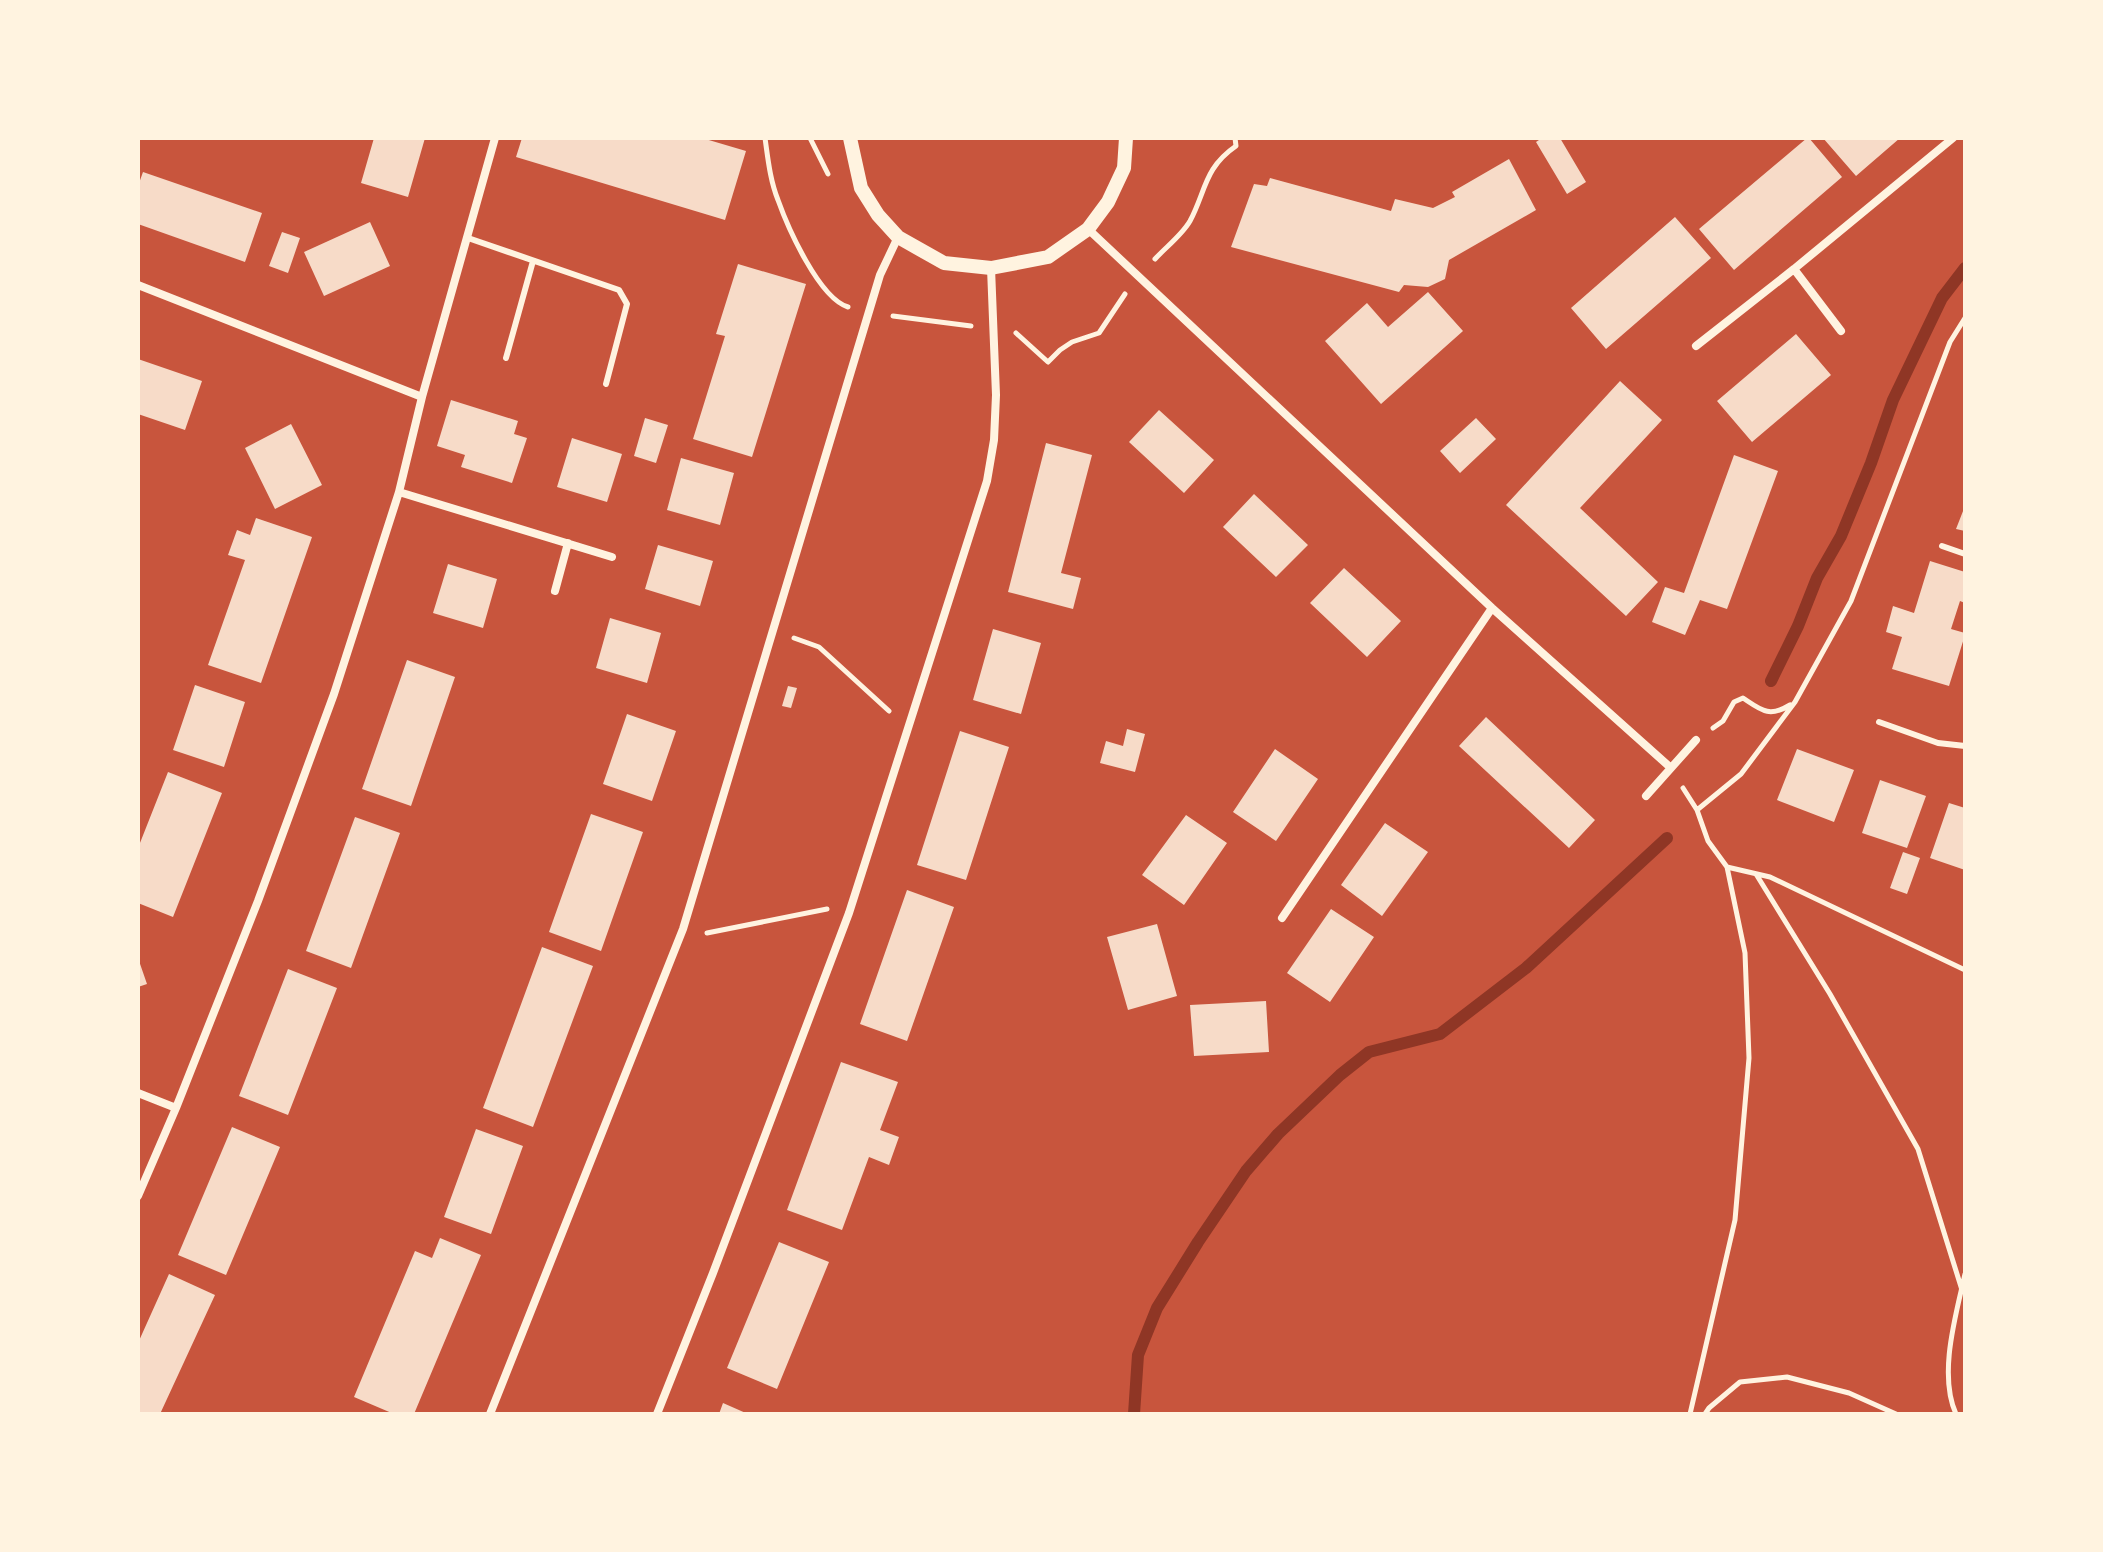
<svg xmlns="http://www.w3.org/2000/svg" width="2103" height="1552" viewBox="0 0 2103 1552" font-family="Quicksand,sans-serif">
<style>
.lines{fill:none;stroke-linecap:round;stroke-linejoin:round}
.stream{stroke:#8f3625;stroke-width:12}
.building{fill:#f7dbc8}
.path{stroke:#fff3e0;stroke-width:5}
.service{stroke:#fff3e0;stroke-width:6}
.minor{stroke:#fff3e0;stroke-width:8}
.tertiary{stroke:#fff3e0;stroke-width:14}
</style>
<rect width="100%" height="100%" fill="#c8553d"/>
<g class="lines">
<!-- stream -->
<path class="stream" d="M1771 681 1798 626 1817 578 1841 536 1871 463 1893 400 1942 298 1965 268
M1134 1414 1138 1355 1157 1308 1198 1242 1246 1171 1278 1134 1340 1075 1369 1052 1440 1034 1526 968 1667 838"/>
</g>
<!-- building -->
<path class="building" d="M374 138H425L408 197 361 183Z
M522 138H702L746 151 725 220 516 157Z
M1542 138H1560L1586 182 1567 194 1536 142Z
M1807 138H1809L1842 177 1734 270 1699 229Z
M1823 138H1900L1856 176Z
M1509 159 1536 210 1449 260 1445 279 1428 287 1404 285 1399 292 1231 247 1254 184 1267 186 1270 178 1391 211 1395 199 1433 208 1455 197 1452 192Z
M143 172 262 213 245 262 138 224V186Z
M1675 217 1711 258 1606 349 1571 308Z
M370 222 390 266 324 296 304 252Z
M282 232 300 238 288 273 269 266Z
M738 264 806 284 752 457 693 439 725 336 716 334Z
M1428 292 1463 331 1381 404 1325 341 1367 303 1388 327Z
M1796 334 1831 375 1752 442 1717 401Z
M138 359 202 381 185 430 138 414Z
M1620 381 1662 420 1580 508 1658 582 1626 616 1506 505Z
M451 400 518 421 514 434 527 438 512 483 461 467 465 455 437 446Z
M1159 410 1214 460 1184 493 1129 442Z
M645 418 668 425 656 463 634 456Z
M1476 418 1496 439 1460 473 1440 451Z
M291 424 322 485 275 509 245 448Z
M572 438 622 454 607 502 557 487Z
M1046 443 1092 455 1061 573 1081 578 1073 609 1008 592Z
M1734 455 1778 471 1727 609 1700 600 1685 635 1652 622 1665 587 1684 593Z
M681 458 734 473 720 525 667 510Z
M1254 494 1308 545 1276 577 1223 527Z
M1965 506V531L1956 529Z
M256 518 312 537 261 683 208 665 245 560 228 555 237 530 250 535Z
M658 545 713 561 700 606 645 589Z
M1930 561 1965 572V603L1960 601 1951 629 1965 633V635L1949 686 1892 669 1902 637 1886 632 1893 606 1914 613Z
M448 564 497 579 483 628 433 613Z
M1344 568 1401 621 1367 657 1310 603Z
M610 618 661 633 647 683 596 668Z
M993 629 1041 643 1021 714 973 700Z
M407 660 455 677 411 806 362 789Z
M195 685 245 702 224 767 173 750Z
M788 686 797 688 791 708 782 706Z
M627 714 676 731 652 801 603 784Z
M1486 717 1595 820 1569 848 1459 746Z
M1127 729 1145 734 1135 772 1100 763 1106 741 1123 746Z
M960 731 1009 747 966 880 917 865Z
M1275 749 1318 779 1276 841 1233 812Z
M1797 749 1854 770 1834 822 1777 800Z
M168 772 222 793 173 917 138 903V848Z
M1880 780 1926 796 1907 848 1862 833Z
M1949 803 1965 808V870L1930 858Z
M591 814 643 832 601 951 549 932Z
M1186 815 1227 843 1184 905 1142 875Z
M355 817 400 833 351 968 306 951Z
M1385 823 1428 852 1382 916 1341 885Z
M1903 852 1920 858 1907 894 1890 888Z
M907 890 954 907 907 1041 860 1024Z
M1331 909 1374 937 1330 1002 1287 973Z
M1157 924 1177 996 1128 1010 1107 937Z
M542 947 593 966 533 1127 483 1108Z
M138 958 147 984 138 987Z
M288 969 337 988 288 1115 239 1096Z
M1266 1001 1269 1052 1194 1056 1190 1005Z
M841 1062 898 1082 880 1130 899 1137 889 1165 869 1157 842 1230 787 1210Z
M232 1127 280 1147 226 1275 178 1255Z
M476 1129 523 1146 491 1234 444 1217Z
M440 1238 481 1255 414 1414H394L354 1397 415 1251 432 1258Z
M779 1242 829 1262 777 1389 727 1368Z
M169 1274 215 1295 160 1414H138V1343Z
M723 1403 748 1414H719Z"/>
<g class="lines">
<!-- path -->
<path class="path" d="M765 138C768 159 770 180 778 200 788 228 819 298 848 307
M810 138 828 174
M1155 259C1166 247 1182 235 1190 221 1206 191 1204 168 1236 146L1235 138
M893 316 971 326
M1016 333 1048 362 1060 350 1072 342 1099 333 1125 294
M794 638 819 647 889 711
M1713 728 1723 721 1734 702 1743 698C1761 710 1769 718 1790 705
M1683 788 1697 810 1708 841 1727 867 1770 877 1965 970
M1697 810 1741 774 1795 702 1851 601 1950 342 1965 318
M1756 874 1830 994 1918 1149 1962 1290
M707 933 827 909
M1690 1414 1735 1220 1749 1058 1745 953 1727 867
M1705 1414 1709 1408 1740 1382 1787 1377 1849 1393 1896 1414
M1956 1414C1938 1374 1956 1315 1965 1274"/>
<!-- service -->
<path class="service" d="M468 238 619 290 627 304 606 384
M506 358 533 261
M1942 546 1965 554
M1879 722 1938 743 1965 746"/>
<!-- minor -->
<path class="minor" d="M1088 229 1492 608 1671 768
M1794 269 1841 331
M138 285 422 397
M1696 346 1794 269 1953 138
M399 492 612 557
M555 591 568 543
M1646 796 1696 740
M1282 918 1492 608
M138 1093 176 1108
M138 1196 176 1108 258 901 334 694 399 492 422 397 495 138
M490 1414 683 929 880 275 898 237
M657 1414 713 1273 849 913 987 481 994 440 996 395 991 268"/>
<!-- tertiary -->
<path class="tertiary" d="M850 138 861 188 878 215 898 237 944 263 991 268 1048 257 1088 229 1108 202 1124 168 1126 138"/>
</g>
<!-- border -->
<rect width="2103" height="1552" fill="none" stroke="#fff3e0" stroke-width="280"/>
</svg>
